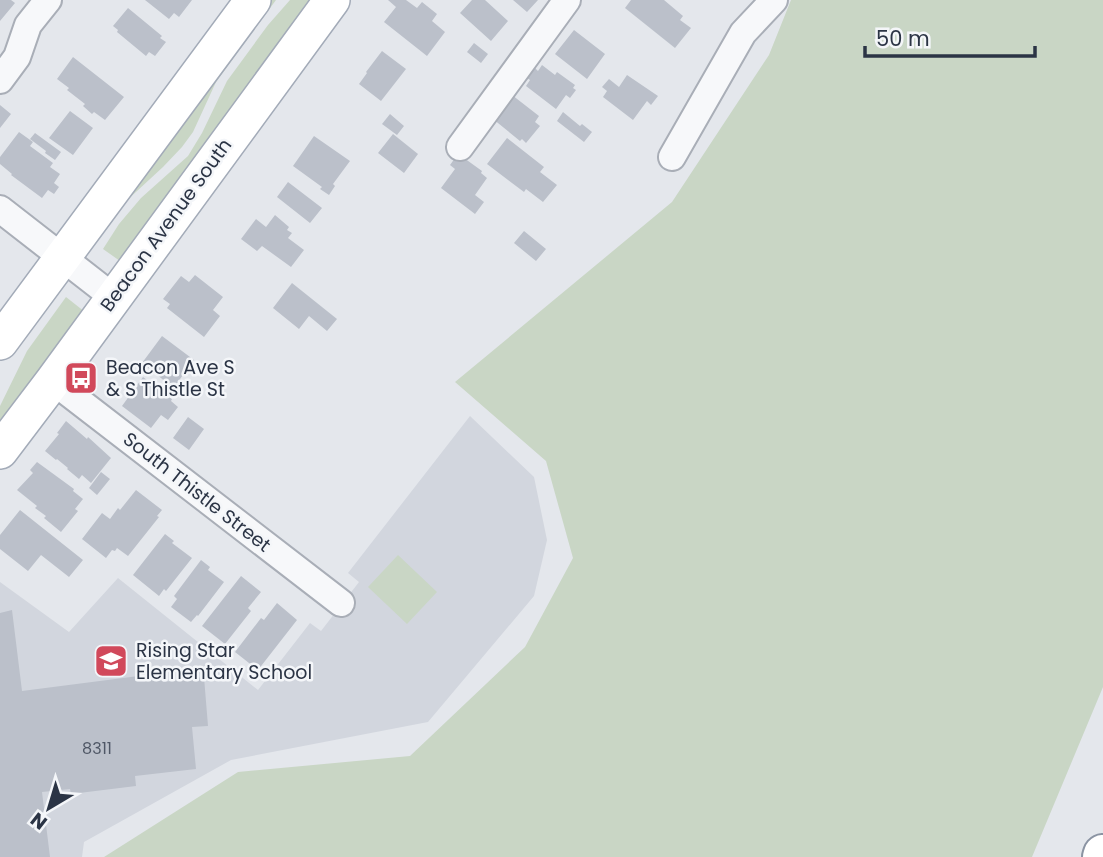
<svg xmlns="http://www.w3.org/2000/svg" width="1103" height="857" viewBox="0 0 1103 857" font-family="Poppins,sans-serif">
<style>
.built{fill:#d2d6de}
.green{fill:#c9d6c5}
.building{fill:#bbc0ca}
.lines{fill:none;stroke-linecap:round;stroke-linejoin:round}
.minor-casing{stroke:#a9aeb7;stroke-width:30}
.major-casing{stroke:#a3abb8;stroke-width:38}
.highway-casing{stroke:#8b94a3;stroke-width:42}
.minor{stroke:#f7f8fa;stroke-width:26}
.major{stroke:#fff;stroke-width:35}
.highway{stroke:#fff;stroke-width:38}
.labels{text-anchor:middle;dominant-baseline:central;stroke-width:5;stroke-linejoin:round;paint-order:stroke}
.number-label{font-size:16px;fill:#4f5766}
.street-label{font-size:19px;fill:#2b3445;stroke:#f4f6f9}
.poi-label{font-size:19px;fill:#2b3445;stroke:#f4f6f9;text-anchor:start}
</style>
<rect width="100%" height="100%" fill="#e4e7ec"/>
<!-- built -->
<path class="built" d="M470 416 534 477 547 540 534 596 428 722 231 760 84 842 82 857H0V582L69 632 118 578 258 690 310 623 321 631 359 582 348 573Z"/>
<!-- green -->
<path class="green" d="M266 0H276L216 82 193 132 182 147 163 167 124 203Z
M290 0H313L120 261 103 249 119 224 141 198 188 156 202 133 227 81 268 25Z
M791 0H1103V687L1032 857H104L238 772 410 756 525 647 573 558 546 461 455 382 672 202 769 55Z
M66 297 85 312 0 425V406L27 351Z
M398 555 437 592 407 624 368 587Z"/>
<!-- building -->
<path class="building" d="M0 0H11L15 3 0 21Z
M145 0H192L179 17 174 13 169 19Z
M388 0H406L417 8 422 2 437 14 432 21 445 32 427 56 384 22 396 7Z
M472 0H485L508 21 491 41 460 13Z
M513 0H538L527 12Z
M631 0H664L683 16 680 20 691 28 675 48 625 8Z
M128 8 162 36 160 38 166 42 155 56 149 52 146 56 117 32 118 30 113 26Z
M574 30 605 54 587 79 555 54Z
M474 43 488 54 481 63 467 52Z
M382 51 406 69 381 101 359 84 367 73 366 72Z
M73 57 124 97 105 120 94 112 92 114 83 106 85 104 67 90 69 88 57 79Z
M542 65 555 75 557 72 575 85 573 88 576 90 570 98 566 95 556 109 526 86 530 80 527 78 535 68 538 71Z
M627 75 658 96 651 105 647 101 633 120 603 97 607 91 602 87 609 79 619 87Z
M512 95 539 116 535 122 540 126 526 143 522 139 520 141 493 119Z
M0 105 11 114 0 128Z
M70 111 93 128 73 155 49 138Z
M563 112 580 126 582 124 592 132 584 142 557 121Z
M390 114 404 126 397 135 382 124Z
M19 132 33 142 30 146 53 163 50 167 60 174 54 183 59 187 54 194 48 190 42 198 11 175 12 174 0 164V157Z
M35 133 61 152 55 160 45 153 46 151 30 139Z
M393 134 418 154 404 173 378 153Z
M314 136 350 161 333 184 335 186 329 195 320 189 322 187 293 166Z
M507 138 544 167 540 172 557 185 543 202 526 189 524 192 487 164Z
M455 158 461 162 464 158 482 171 481 173 487 178 475 195 484 202 475 214 441 188 455 169 450 165Z
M288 182 322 208 310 223 277 197Z
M275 215 289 227 287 230 292 233 288 238 304 250 291 267 262 246 257 251 241 239 256 219 266 227Z
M524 231 546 249 536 261 514 243Z
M195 275 223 297 213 310 220 316 204 337 167 308 170 304 163 299 181 276 189 282Z
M292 283 337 319 327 331 309 316 299 329 273 308Z
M162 336 194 360 180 379 183 382 175 392 164 384 166 382 142 363Z
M143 377 172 399 171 401 178 407 168 420 161 415 151 428 122 406Z
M188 417 204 429 189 450 173 438Z
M66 421 87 439 88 437 111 458 91 483 82 475 79 479 67 469 68 468 57 459 56 460 45 451 59 434 57 433Z
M37 462 74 489 73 491 83 499 75 509 78 511 61 532 44 518 46 516 35 508 37 506 17 490 33 473 30 470Z
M101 472 110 479 97 495 89 488Z
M136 490 162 510 157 516 159 517 128 556 117 548 115 551 112 550 106 558 82 539 102 513 110 519 118 508 120 510Z
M20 510 83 560 69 577 41 555 28 571 0 549V535Z
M165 534 174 541 172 543 192 558 166 591 164 589 159 596 133 575Z
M201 560 210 567 208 570 224 582 198 616 197 615 191 622 171 607 177 599 174 596Z
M241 576 261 592 248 608 251 611 225 644 202 626Z
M277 603 297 620 258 670 235 652 261 618 264 620Z
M12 610 22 691 162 673 163 682 204 677 208 726 192 727 196 769 135 776 136 786 71 794 70 789 42 792 50 857H0V613Z"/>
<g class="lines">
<defs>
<path id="minor" d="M0 80 17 57 28 25 48 0
M460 147 567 0
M672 157 743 33 774 0
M0 209 113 297
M53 381 341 603"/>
<path id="major" d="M0 342 253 0
M0 451 53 381 332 0"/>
<path id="highway" d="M1102 857 1103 854"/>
</defs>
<!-- minor casing -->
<use href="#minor" class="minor-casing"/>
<!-- major casing -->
<use href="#major" class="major-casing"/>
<!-- highway casing -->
<use href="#highway" class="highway-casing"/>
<!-- minor -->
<use href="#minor" class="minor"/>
<!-- major -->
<use href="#major" class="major"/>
<!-- highway -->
<use href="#highway" class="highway"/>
</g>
<!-- icons -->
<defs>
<symbol id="bus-square" viewBox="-11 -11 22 22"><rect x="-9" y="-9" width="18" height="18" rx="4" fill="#d1495b" stroke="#f4f6f9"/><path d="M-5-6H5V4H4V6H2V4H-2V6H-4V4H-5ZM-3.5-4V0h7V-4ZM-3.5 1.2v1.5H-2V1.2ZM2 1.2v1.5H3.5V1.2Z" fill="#fff"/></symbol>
<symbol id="school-square" viewBox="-11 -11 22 22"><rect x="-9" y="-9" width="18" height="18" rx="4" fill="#d1495b" stroke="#f4f6f9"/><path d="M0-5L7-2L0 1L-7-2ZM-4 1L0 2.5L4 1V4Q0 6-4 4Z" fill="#fff"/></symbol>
</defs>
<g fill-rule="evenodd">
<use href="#bus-square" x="62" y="359" width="38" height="38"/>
<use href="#school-square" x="92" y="642" width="38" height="38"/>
</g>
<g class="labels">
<!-- number labels -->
<g class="number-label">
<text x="97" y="748">8311</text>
</g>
<!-- street labels -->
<g class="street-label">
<text transform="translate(166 225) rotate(-54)">Beacon Avenue South</text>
<text transform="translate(197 492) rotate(38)">South Thistle Street</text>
</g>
<!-- poi labels -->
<g class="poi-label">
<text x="106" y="367">Beacon Ave S<tspan x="106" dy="22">&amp; S Thistle St</tspan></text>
<text x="136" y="650">Rising Star<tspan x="136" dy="22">Elementary School</tspan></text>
</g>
</g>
<!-- north arrow -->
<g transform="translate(49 808) rotate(218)" stroke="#f4f6f9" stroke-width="5" paint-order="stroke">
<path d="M0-5L12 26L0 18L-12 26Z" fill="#2b3445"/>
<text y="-10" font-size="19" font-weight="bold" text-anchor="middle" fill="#2b3445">N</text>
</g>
<!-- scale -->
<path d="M865 46v10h170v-10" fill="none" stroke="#2b3445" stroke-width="3.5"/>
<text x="876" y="46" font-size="21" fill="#2b3445" stroke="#f4f6f9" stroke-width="5" paint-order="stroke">50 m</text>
</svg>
